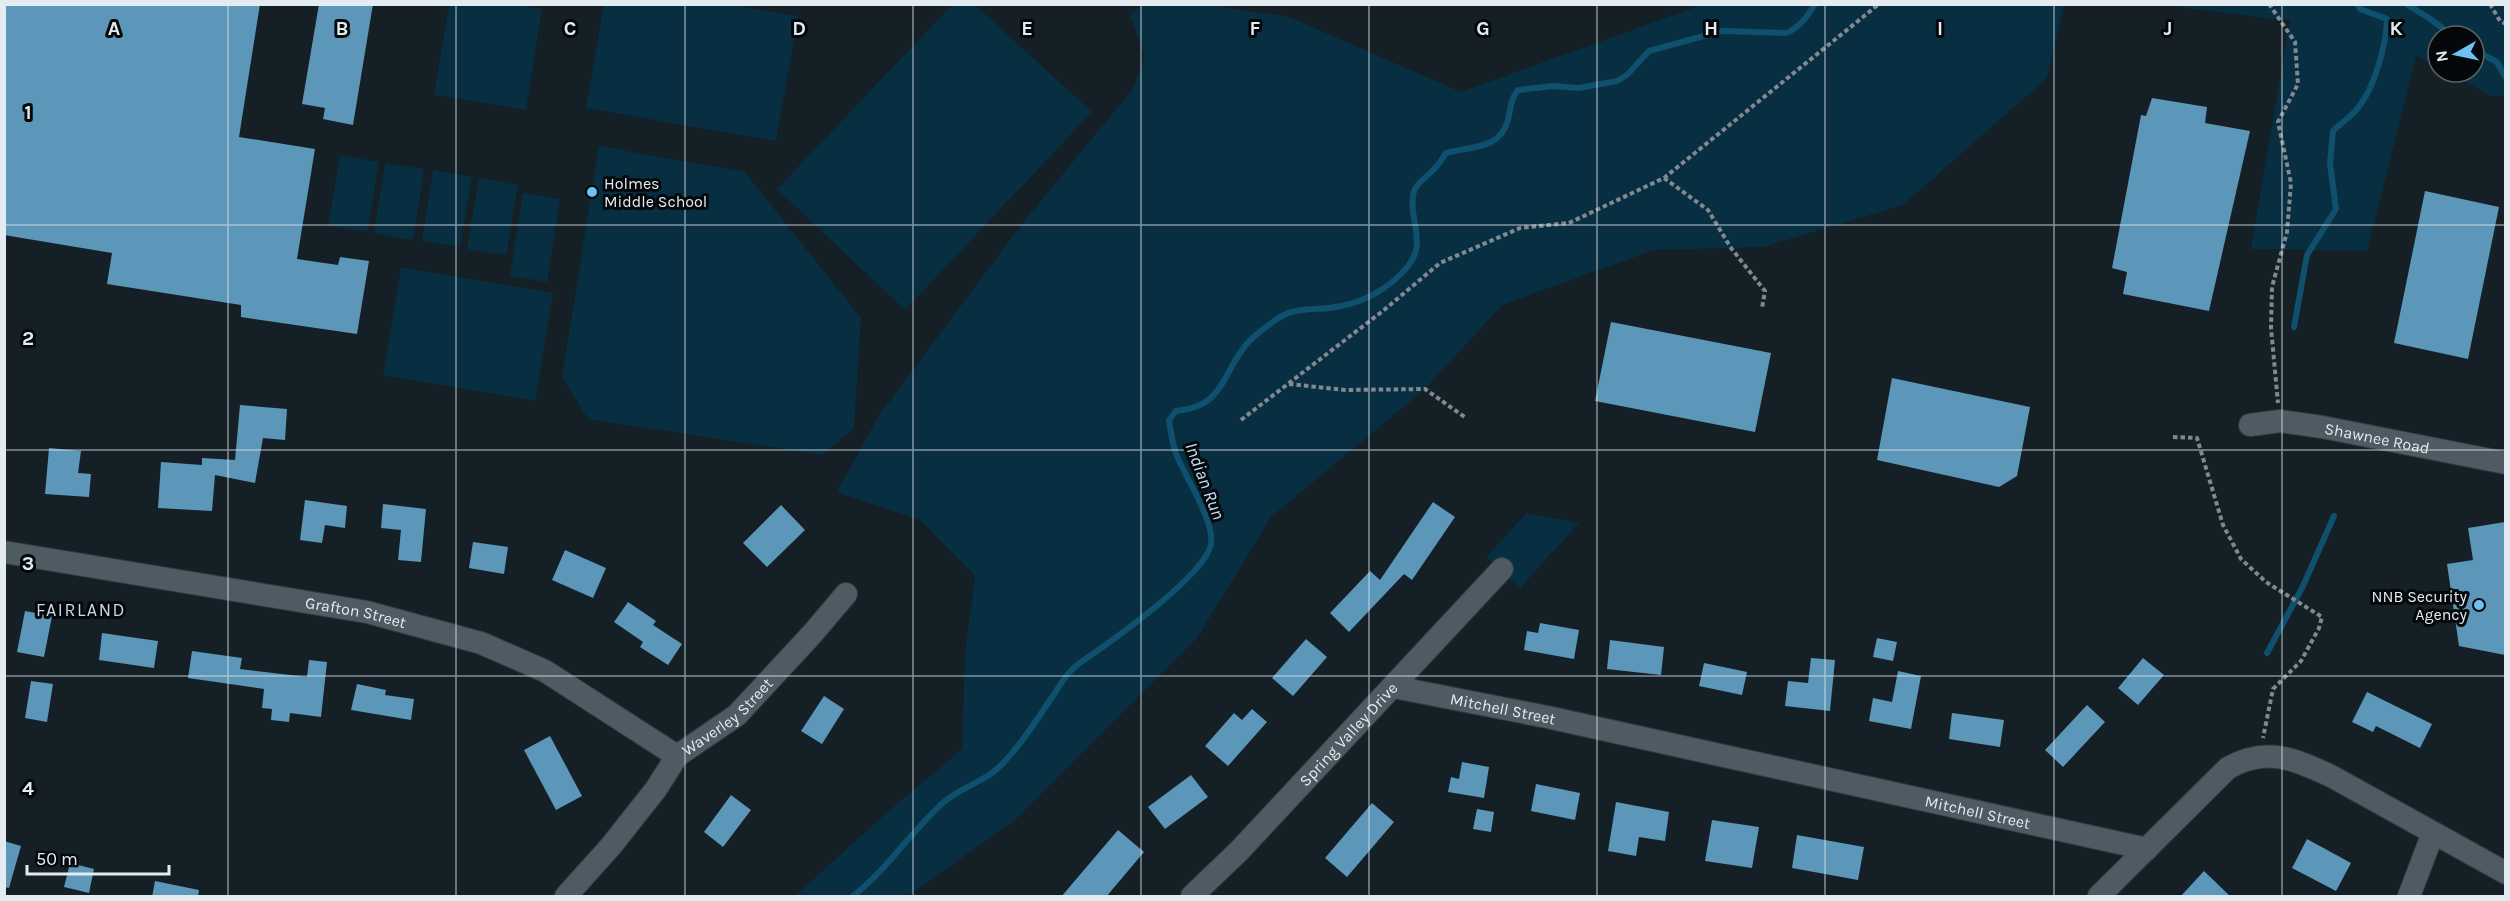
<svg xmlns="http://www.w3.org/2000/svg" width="2510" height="901" viewBox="0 0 2510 901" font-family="Karla,sans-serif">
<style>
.green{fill:#082e41}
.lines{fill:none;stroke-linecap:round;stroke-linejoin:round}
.stream{stroke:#0f506e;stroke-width:6}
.building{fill:#5c96b8}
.minor-casing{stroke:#343b40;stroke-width:24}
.path{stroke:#81898f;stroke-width:4;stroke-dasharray:4.5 3;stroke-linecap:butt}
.minor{stroke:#4e5b62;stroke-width:22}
.grid{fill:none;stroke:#e4ebf0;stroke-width:1.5;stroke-opacity:0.55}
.poi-dot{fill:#6dc2f3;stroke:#05080b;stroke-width:2}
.labels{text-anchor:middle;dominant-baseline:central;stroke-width:6;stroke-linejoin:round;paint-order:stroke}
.poi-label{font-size:16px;fill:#e4ebf0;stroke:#05080b;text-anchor:start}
.street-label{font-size:16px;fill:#e4ebf0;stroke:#05080b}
.water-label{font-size:18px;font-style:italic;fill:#c1e1f5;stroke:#05080b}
.neighbourhood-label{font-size:18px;letter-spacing:1.5px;fill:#cbd9e2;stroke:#05080b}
.grid-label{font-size:20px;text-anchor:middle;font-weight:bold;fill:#e4ebf0;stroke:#05080b;stroke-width:6;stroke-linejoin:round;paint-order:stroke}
</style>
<rect width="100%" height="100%" fill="#151f26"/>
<!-- green -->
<path class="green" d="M604 4 733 5 798 16 776 141 586 108Z
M449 5H516L542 9 526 110 434 95Z
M952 5H975L1092 112 905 310 777 189Z
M1142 5H1210L1289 17 1461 92 1701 5H2064L2047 78 1903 205 1763 247 1654 250 1502 305 1425 389 1271 517 1197 638 1014 821 908 896H795L883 816 962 749 965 654 975 576 920 520 837 492 878 417 1021 225 1132 90 1145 57 1130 15Z
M2165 5H2505V96H2491L2446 72H2474V36H2438V68L2416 56 2367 251 2251 249 2290 21Z
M599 146 745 172 861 318 854 428 823 455 588 419 562 377Z
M340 155 379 162 367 232 328 226Z
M385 163 424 169 413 240 374 233Z
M433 170 472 177 460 247 422 241Z
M479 178 518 185 506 255 467 249Z
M523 193 560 199 547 282 510 276Z
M401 267 553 293 535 401 383 375Z
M1527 513 1579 523 1520 588 1486 557Z"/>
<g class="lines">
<!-- stream -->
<path class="stream" d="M2406 4 2429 18 2453 36
M2474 50 2497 62 2506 78
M2294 327 2307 255 2336 209 2330 163 2333 131C2341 123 2351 117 2358 108 2375 87 2386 45 2387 19L2360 9 2357 4
M2267 653 2303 586 2334 516
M853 896C888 869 911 831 944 802 962 786 988 781 1004 762 1020 746 1037 720 1050 700 1060 686 1066 672 1081 662 1109 643 1205 576 1211 544 1215 522 1185 476 1177 456 1172 444 1171 432 1169 420L1176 411C1221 406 1219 383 1242 350 1251 337 1267 326 1280 317 1295 308 1312 310 1329 308 1359 305 1389 290 1408 266 1428 242 1407 217 1414 191 1417 182 1426 178 1432 171 1438 166 1442 159 1446 153 1471 146 1500 150 1508 120 1511 108 1510 100 1518 90L1554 86 1579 88 1617 81 1627 75 1649 51 1722 31 1786 33C1799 28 1808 16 1815 4"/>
</g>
<!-- building -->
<path class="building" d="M4 4H260L239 137 315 149 297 259 338 265 340 257 369 261 357 334 241 317V305L107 284 112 253 4 235Z
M319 4H373L353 125 323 119 325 108 302 104Z
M2152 98 2207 107 2205 123 2250 131 2209 311 2123 294 2127 272 2112 268 2141 115 2146 116Z
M2425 191 2499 207 2468 359 2394 343Z
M1611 322 1771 353 1755 432 1595 401Z
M1892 378 2030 407 2017 476 1999 487 1877 460Z
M240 405 287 409 285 440 263 438 255 483 215 475 212 511 158 508 161 462 202 465V458L235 460Z
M49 448 81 451 78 473 91 474 89 497 45 494Z
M305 500 347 506 345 528 325 525 322 543 300 540Z
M1433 502 1455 517 1412 580 1404 574 1349 632 1330 613 1370 571 1380 580Z
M383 504 426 509 421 562 398 560 401 530 381 528Z
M781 505 805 530 767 567 743 543Z
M2505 522V655L2459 646 2447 564 2473 560 2468 528Z
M473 542 508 547 504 574 469 568Z
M565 550 606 568 593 598 552 580Z
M628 602 656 621 653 625 682 644 668 665 640 647 643 642 614 622Z
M25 611 52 616 44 657 17 652Z
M1540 623 1579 630 1574 659 1524 650 1527 631 1538 633Z
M102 633 158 641 154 668 99 660Z
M1877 638 1897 642 1893 661 1873 657Z
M1306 639 1327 657 1293 696 1272 678Z
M1610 640 1664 647 1661 675 1607 669Z
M192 651 242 658 240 669 307 677 309 660 327 662 321 717 290 713 289 722 271 720 272 709 262 708 264 689 188 678Z
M1811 658 1835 660 1830 711 1785 706 1788 681 1808 683Z
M2143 658 2164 675 2138 705 2118 688Z
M1704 663 1747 672 1742 695 1699 686Z
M1898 671 1921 676 1911 729 1869 721 1873 698 1892 702Z
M31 681 53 684 47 722 25 718Z
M357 684 386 690 385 695 414 699 411 720 351 710Z
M2367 692 2432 724 2420 748 2376 726 2373 732 2352 722Z
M824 696 844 709 822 744 801 731Z
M2087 705 2105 722 2063 767 2045 750Z
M1252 709 1267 722 1228 766 1205 746 1234 713 1242 720Z
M1952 713 2004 720 2000 747 1949 739Z
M550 736 582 796 556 810 524 750Z
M1462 762 1489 767 1484 798 1448 792 1451 777 1459 779Z
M1191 775 1208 797 1165 829 1148 807Z
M1536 784 1580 793 1575 820 1531 811Z
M731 795 751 810 723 847 704 832Z
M1616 802 1669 812 1665 841 1639 837 1636 856 1608 851Z
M1372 803 1394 822 1347 877 1325 858Z
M1477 809 1494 812 1491 832 1473 829Z
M1712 820 1759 827 1752 868 1705 861Z
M1118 830 1144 852 1106 897H1061Z
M1797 835 1864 847 1858 880 1792 868Z
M2307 839 2351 863 2336 891 2292 868Z
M4 841 21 846 9 888 4 887Z
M70 863 94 869 89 893 64 887Z
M2204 871 2231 897H2180Z
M155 881 199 890 198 897H152Z"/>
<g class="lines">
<defs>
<g id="minor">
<path id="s1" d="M2250 425 2280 421 2322 427 2506 463"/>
<path id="s2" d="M4 552 367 612 481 643 545 671 677 756"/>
<path id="s3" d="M1394 687 1547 717 2147 849"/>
<path id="s4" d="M566 896 611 846 656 789 677 756 737 715 813 633 846 594"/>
<path id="s5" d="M1192 896 1239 851 1502 569"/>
<path d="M2099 896 2228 768C2266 747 2293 758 2331 776L2506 873"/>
<path d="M2409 896 2433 833"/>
</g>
</defs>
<!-- minor casing -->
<use href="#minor" class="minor-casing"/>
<!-- path -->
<path class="path" d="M2269 4 2295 42 2298 84 2278 122 2291 183 2287 232 2272 287 2271 328 2278 403
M2490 4 2500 21 2506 24
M1664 178 1708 210 1731 248 1765 291 1762 308
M1289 384 1345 390 1425 389 1466 418
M1241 420 1384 310 1440 263 1520 228 1569 223 1664 178 1879 4
M2173 437 2197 438 2223 525 2241 559 2266 582 2322 617 2319 628 2301 661 2273 689 2263 738"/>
<!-- minor -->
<use href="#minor" class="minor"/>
</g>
<!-- grid -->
<path class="grid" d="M228 4V896M456 4V896M685 4V896M913 4V896M1141 4V896M1369 4V896M1597 4V896M1825 4V896M2054 4V896M2282 4V896M4 225H2506M4 450H2506M4 676H2506"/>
<!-- markers -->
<g class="poi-dot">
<circle cx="592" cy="192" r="6"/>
<circle cx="2479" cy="605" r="6"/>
</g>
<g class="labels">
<!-- poi labels -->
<g class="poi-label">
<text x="604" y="183">Holmes<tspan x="604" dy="18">Middle School</tspan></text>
<text x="2467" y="596" text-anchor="end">NNB Security<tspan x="2467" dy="18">Agency</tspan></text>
</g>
<!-- street labels -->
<g class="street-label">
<text stroke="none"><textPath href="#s1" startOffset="129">Shawnee Road</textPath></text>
<text stroke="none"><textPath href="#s2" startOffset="357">Grafton Street</textPath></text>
<text stroke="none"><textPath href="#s3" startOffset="111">Mitchell Street</textPath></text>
<text stroke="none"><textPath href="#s4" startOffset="243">Waverley Street</textPath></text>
<text stroke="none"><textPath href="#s5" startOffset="225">Spring Valley Drive</textPath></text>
<text stroke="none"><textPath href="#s3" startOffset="597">Mitchell Street</textPath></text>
</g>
<!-- water labels -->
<g class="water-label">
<text transform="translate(1205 481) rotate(69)">Indian Run</text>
</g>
<!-- neighbourhood labels -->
<g class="neighbourhood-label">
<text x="81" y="610">FAIRLAND</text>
</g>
</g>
<g class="grid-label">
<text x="114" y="35">A</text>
<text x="342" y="35">B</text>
<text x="570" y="35">C</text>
<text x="799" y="35">D</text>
<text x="1027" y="35">E</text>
<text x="1255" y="35">F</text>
<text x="1483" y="35">G</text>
<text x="1711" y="35">H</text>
<text x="1940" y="35">I</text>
<text x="2168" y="35">J</text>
<text x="2396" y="35">K</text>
<text x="28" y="119">1</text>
<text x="28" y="345">2</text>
<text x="28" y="570">3</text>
<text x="28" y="795">4</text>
</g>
<!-- border -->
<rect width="2510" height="901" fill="none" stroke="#e4ebf0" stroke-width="12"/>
<!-- north arrow -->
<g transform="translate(2456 54) rotate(261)"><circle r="28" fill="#05080b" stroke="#5e6367" stroke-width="1.5"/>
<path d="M0-4.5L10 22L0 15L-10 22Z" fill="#6dc2f3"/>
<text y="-9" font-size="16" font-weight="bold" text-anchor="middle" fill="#e4ebf0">N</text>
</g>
<!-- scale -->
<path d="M27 865v9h142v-9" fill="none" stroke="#e4ebf0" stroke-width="3"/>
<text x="36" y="865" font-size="18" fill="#e4ebf0" stroke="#05080b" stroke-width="4.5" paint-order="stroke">50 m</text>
</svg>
